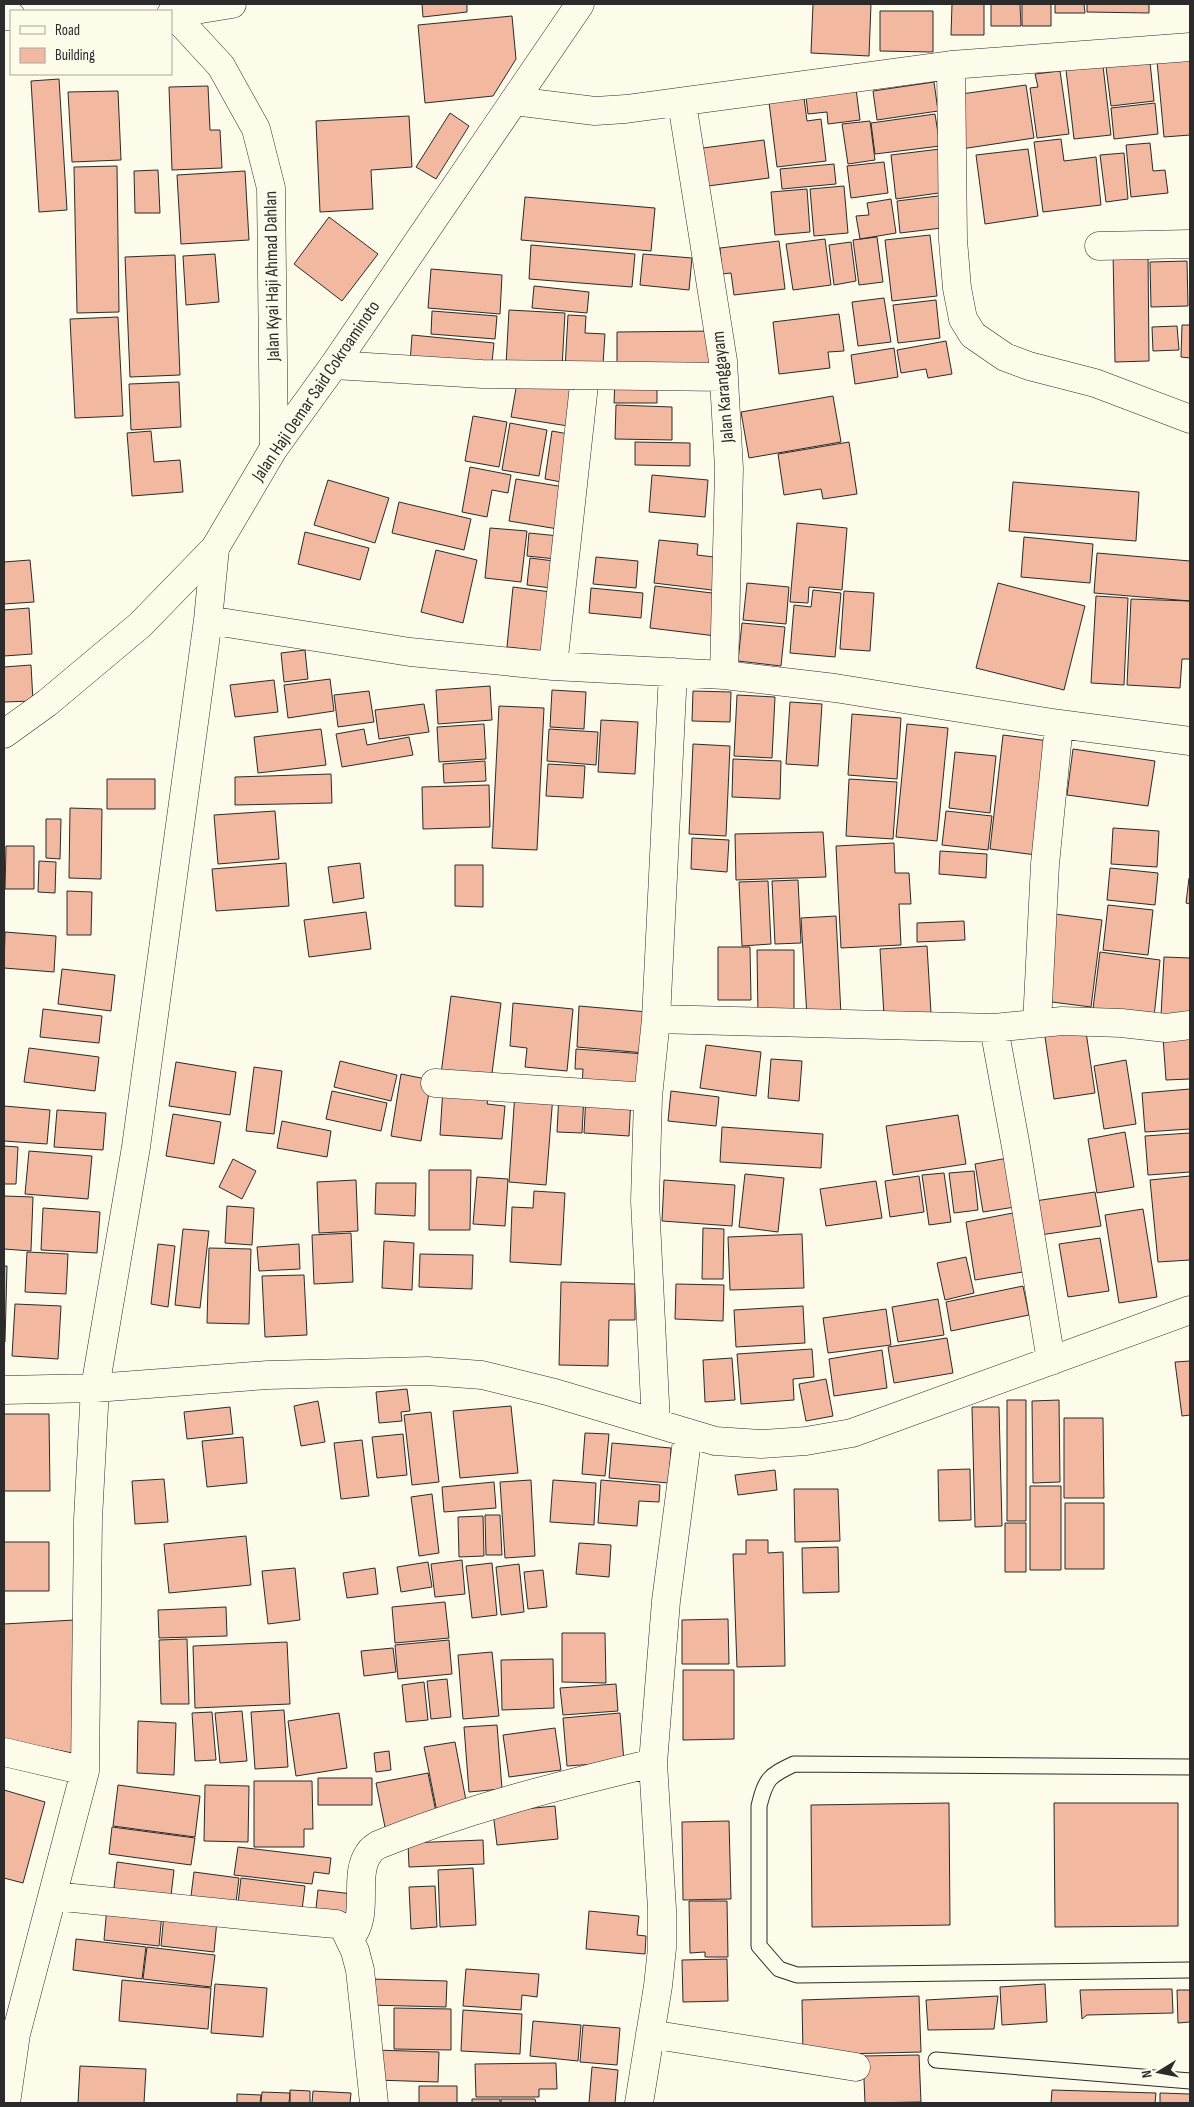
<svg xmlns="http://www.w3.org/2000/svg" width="1194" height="2107" viewBox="0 0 1194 2107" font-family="'Sofia Sans Condensed',sans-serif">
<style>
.building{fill:#f2b8a0;stroke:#2b2b2b}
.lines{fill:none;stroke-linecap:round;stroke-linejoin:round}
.lane-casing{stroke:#2b2b2b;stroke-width:17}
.street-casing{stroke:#2b2b2b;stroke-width:29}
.secondary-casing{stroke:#2b2b2b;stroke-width:29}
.lane{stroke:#fdfbea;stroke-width:15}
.street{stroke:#fdfbea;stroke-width:28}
.secondary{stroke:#fdfbea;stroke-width:28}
.labels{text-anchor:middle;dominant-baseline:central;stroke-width:4;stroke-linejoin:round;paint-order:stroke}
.street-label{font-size:18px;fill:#2b2b2b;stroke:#fdfbea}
</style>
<rect width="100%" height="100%" fill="#fdfbea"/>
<!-- building -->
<path class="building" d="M422 4H467V12L423 17Z
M813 4H871L869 56 811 53Z
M952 4H984V35H951Z
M991 4H1020L1021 26H991Z
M1022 4H1051V26H1022Z
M1055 4H1084L1085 13H1055Z
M1087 4H1149V13L1087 12Z
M880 11H933V52L880 51Z
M512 16 516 59 493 96 425 103 418 25Z
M1190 58V135L1164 137 1157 61Z
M1150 62 1154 101 1111 106 1106 67Z
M1103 66 1111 135 1074 139 1066 70Z
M1060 71 1069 134 1037 138 1030 88 1038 87 1035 74Z
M59 79 67 210 39 212 31 81Z
M855 81 860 120 828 124 827 112 808 114 805 88Z
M934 82 938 111 877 120 873 91Z
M1026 85 1034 138 961 149 954 95Z
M208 86 210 130H220L222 168 172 170 169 87Z
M803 90 807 121 821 119 826 161 777 167 768 94Z
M118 91 121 160 72 162 68 92Z
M1155 103 1158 134 1114 139 1111 108Z
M450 113 469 126 436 179 416 167Z
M935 114 940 146 875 154 871 123Z
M409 116 412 167 371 170 373 209 320 212 316 121Z
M870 121 875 160 848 164 842 124Z
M1061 139 1064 161 1096 157 1101 205 1043 212 1034 142Z
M764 140 769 178 708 186 703 148Z
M1150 143 1153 171 1165 170 1168 193 1131 197 1126 145Z
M940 149 946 192 896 199 891 155Z
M1028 149 1038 216 985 224 976 155Z
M1124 153 1128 199 1106 202 1100 155Z
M884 162 888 193 851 198 847 166Z
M834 164 836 184 782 189 780 169Z
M117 166 119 312 77 313 74 167Z
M158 170 160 213H135L134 171Z
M245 171 249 240 181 244 177 175Z
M844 186 848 233 814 236 810 189Z
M807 189 810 232 775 235 771 192Z
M946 195 950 227 900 233 897 201Z
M525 197 655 208 651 251 521 240Z
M891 199 896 233 860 239 856 216 869 215 867 203Z
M329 217 378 254 342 301 294 264Z
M930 235 937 296 892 301 885 240Z
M877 237 883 282 859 285 853 240Z
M825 239 831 285 793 290 786 244Z
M779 241 785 289 734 295 731 273 722 274 720 248Z
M851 242 856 281 834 285 829 245Z
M531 245 635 254 632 287 529 279Z
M1113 250H1148L1149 361 1115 362Z
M215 254 219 302 186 305 183 256Z
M643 254 692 258 689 290 640 285Z
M175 255 180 375 130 377 125 257Z
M1187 261 1188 306 1151 307 1150 262Z
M431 269 502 275 500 314 428 308Z
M534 286 589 292 587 313 532 308Z
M884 298 891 342 858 346 852 302Z
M936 300 940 338 898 343 893 305Z
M509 310 565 313 562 368 506 365Z
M432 311 497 316 495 339 431 334Z
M839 314 844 351 828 352 830 368 779 374 773 322Z
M568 315 586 316 585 333 605 334 603 364 565 369Z
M118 317 123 416 75 418 70 319Z
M1182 325H1190V358L1181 357Z
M1177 326 1179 350 1153 351 1152 327Z
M716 331 717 373H617V332Z
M412 335 494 343 491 371 410 363Z
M946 341 952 374 928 378 926 369 901 373 897 350Z
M894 348 898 377 855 384 851 355Z
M518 377 574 387 568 426 511 417Z
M615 380 657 381V403H614Z
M179 382 181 427 131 430 129 384Z
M833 396 841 442 749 458 741 412Z
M616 405 672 407V440L615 439Z
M473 416 507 422 499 467 465 461Z
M510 423 547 430 539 476 502 470Z
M151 431 154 462 180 460 183 492 132 496 127 433Z
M552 431 574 435 567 483 545 479Z
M635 442 690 443V466L635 465Z
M849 442 857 494 823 499 821 489 784 495 778 454Z
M470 467 511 475 508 493 492 490 487 517 462 512Z
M652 475 708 480 705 517 649 512Z
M516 479 564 487 558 529 509 521Z
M328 480 389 498 375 543 314 525Z
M1013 482 1139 492 1136 541 1009 531Z
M399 502 471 519 464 550 392 533Z
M797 523 847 528 842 590 809 587 808 603 790 602Z
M490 528 527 531 521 582 485 578Z
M305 532 369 548 360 580 298 564Z
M529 533 559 536 556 559 527 556Z
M1024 537 1093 544 1090 583 1021 577Z
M659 540 698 544 697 555 723 558 720 591 654 583Z
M436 550 477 560 463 623 421 612Z
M1097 553 1190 561V601L1094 593Z
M596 557 638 561 636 588 593 584Z
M530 558 554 561 551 588 527 585Z
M30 560 34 602 4 604V562Z
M747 583 789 587 786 624 743 620Z
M998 583 1085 606 1064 690 976 668Z
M655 586 720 594 716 636 650 628Z
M513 587 551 592 545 651 507 647Z
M591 588 643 593 641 618 589 613Z
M813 590 841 593 835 657 790 653 794 605 811 607Z
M844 591 874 593 870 651 840 649Z
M1096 596 1128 598 1124 685 1091 683Z
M1131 599 1190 601V659H1182L1180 688 1127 685Z
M29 608 32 654 4 656V610Z
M742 623 785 627 781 666 738 661Z
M305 650 308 679 284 682 281 653Z
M31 665 33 701 4 702V667Z
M330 679 334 711 288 718 284 685Z
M274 680 278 712 235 717 230 685Z
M490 686 492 720 438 724 436 690Z
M552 690 586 692 584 729 550 727Z
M369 691 374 722 338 727 334 695Z
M693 691 731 692 730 722 692 721Z
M737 695 775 697 772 758 734 756Z
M790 702 822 704 818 766 786 764Z
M424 704 429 732 379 739 375 710Z
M499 706 544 708 537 850 492 848Z
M852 714 901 718 897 779 848 775Z
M601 720 638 722 635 774 598 772Z
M484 724 486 759 439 762 437 727Z
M907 724 948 728 937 841 896 837Z
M321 729 326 765 258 773 254 737Z
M364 729 367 745 409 737 413 755 342 767 336 734Z
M549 729 598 732 596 765 547 761Z
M1003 735 1049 741 1036 855 990 849Z
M693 744 730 746 726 836 689 834Z
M1073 749 1155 761 1148 806 1067 795Z
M955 752 996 756 990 813 949 808Z
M733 759 781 761 780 799 732 797Z
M485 761 486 781 444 783 443 764Z
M548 764 585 766 583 798 546 796Z
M331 774 332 803 235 805V777Z
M107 779H155V809H107Z
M849 779 897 782 893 839 846 836Z
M489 785 490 827 423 829 422 787Z
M70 808 102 809 101 879 69 878Z
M275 811 279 859 218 864 214 815Z
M946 811 992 816 988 850 942 845Z
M46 819H61L60 859 46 858Z
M1113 828 1159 831 1157 867 1111 864Z
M823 832 826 877 736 880 735 834Z
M692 838 729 840 727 872 691 869Z
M894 843 895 873H909L911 904H899L901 945 841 948 836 846Z
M6 846H34V889H5Z
M940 851 987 854 986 878 939 874Z
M39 861 56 862 55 893 38 892Z
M286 863 289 906 216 911 212 869Z
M360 863 364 898 333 903 328 867Z
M455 865H483V907L455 906Z
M1110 868 1158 873 1155 905 1107 900Z
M1189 878H1190V904L1186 903Z
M798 880 801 943 775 944 772 881Z
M768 881 771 944 742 946 739 882Z
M67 891 92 892 91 935H67Z
M1108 905 1153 910 1148 955 1103 950Z
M366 912 371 949 309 957 304 920Z
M1055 914 1102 920 1091 1007 1044 1001Z
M836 916 841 1015 807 1017 801 918Z
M964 921 965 940 917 942V923Z
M5 932 56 936 54 972 4 968Z
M927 946 931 1013 884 1016 880 949Z
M718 947H750L751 1000H718Z
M757 950H794V1017H758Z
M1100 952 1160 960 1154 1017 1093 1009Z
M1164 957 1190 958V1018L1161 1016Z
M62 969 115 975 111 1011 58 1004Z
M451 996 501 1003 491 1081 441 1074Z
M513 1003 573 1009 567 1071 525 1067 527 1048 510 1046Z
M579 1006 648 1012 645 1053 577 1047Z
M43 1009 102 1016 99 1043 40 1037Z
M1085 1025 1095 1093 1054 1099 1044 1030Z
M1190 1035V1079L1166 1080 1163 1037Z
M706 1045 761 1052 756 1096 700 1088Z
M29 1048 99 1057 95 1091 24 1082Z
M576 1049 645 1054 643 1091 582 1086 583 1069H575Z
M771 1059 802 1061 799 1101 768 1098Z
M1126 1060 1136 1124 1104 1129 1094 1066Z
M340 1061 397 1075 391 1101 334 1087Z
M176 1062 236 1072 230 1115 169 1106Z
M254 1067 282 1071 274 1134 246 1131Z
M401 1074 431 1080 421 1141 391 1136Z
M443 1088 489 1092 487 1104 505 1106 502 1139 440 1135Z
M1190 1089V1129L1145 1132 1142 1093Z
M332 1091 387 1103 381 1131 326 1119Z
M671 1091 719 1097 716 1126 668 1121Z
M515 1092 553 1095 546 1185 509 1182Z
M559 1094 584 1095 582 1133 557 1132Z
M586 1095 631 1098 629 1136 584 1133Z
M4 1106 50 1110 47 1144 4 1141Z
M57 1110 106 1113 103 1150 54 1147Z
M173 1114 221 1122 214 1164 166 1156Z
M958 1115 966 1164 893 1175 886 1126Z
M282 1121 331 1131 327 1157 277 1148Z
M722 1127 823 1134 821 1168 720 1162Z
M1125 1132 1134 1187 1097 1193 1088 1139Z
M1190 1133V1172L1148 1175 1145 1136Z
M4 1146 18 1147 16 1184H4Z
M29 1151 92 1156 88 1199 25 1194Z
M1008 1158 1015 1207 983 1212 975 1164Z
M233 1159 256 1171 242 1199 219 1187Z
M429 1170H471L470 1230H429Z
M974 1171 978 1210 954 1213 949 1173Z
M944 1173 951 1222 929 1225 922 1175Z
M745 1174 784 1178 778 1232 739 1227Z
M919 1176 924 1212 890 1217 885 1181Z
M1190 1176V1260L1158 1262 1150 1180Z
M477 1177 508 1179 505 1226 473 1224Z
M356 1180 358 1231 319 1233 317 1182Z
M664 1180 735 1185 732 1226 662 1221Z
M876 1181 882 1218 826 1226 820 1189Z
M376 1183H416L415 1216 375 1214Z
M534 1191 565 1193 561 1265 510 1262 512 1207 533 1208Z
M1095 1192 1101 1226 1040 1235 1035 1201Z
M4 1196 33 1197 31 1251 4 1249Z
M227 1206 254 1208 252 1245 225 1243Z
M43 1208 100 1212 97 1253 41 1250Z
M1143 1209 1157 1297 1119 1303 1105 1215Z
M1013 1213 1023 1272 975 1280 966 1222Z
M703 1228 724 1229 723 1279H702Z
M183 1229 209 1231 200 1308 175 1305Z
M351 1233 353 1282 314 1284 312 1235Z
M802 1234 804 1288 730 1290 728 1237Z
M1100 1238 1109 1291 1068 1297 1059 1244Z
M384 1241 414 1243 412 1290 382 1288Z
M158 1244 175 1246 168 1307 151 1304Z
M299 1244 300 1269 259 1271 257 1247Z
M209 1248 251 1249 249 1324 207 1323Z
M27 1252 68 1254 66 1294 25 1292Z
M420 1254 473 1255 472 1289 419 1287Z
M966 1257 974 1293 945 1300 937 1263Z
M4 1266H7L5 1342H4Z
M304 1275 307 1335 265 1337 262 1276Z
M561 1282 635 1284V1320H609L608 1366 559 1365Z
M676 1284 724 1285 723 1321 675 1319Z
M1023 1286 1029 1315 951 1331 946 1302Z
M938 1299 944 1335 898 1342 892 1307Z
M15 1304 61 1306 58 1359 12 1356Z
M803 1306 805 1343 736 1347 734 1310Z
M886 1309 891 1345 828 1353 823 1318Z
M947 1338 953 1373 894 1383 888 1347Z
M812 1349 814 1377 793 1379 794 1400 741 1404 737 1354Z
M882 1350 887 1388 834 1396 829 1359Z
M732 1358 735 1400 705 1402 703 1360Z
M1190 1361V1415L1182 1416 1175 1362Z
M826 1379 833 1416 806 1421 799 1384Z
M407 1389 410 1411 401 1412 402 1421 379 1423 376 1392Z
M1007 1400H1026V1521H1007Z
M1059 1400 1060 1482 1033 1483 1032 1401Z
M318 1401 325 1442 301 1446 294 1406Z
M511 1406 518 1473 460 1478 453 1411Z
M230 1407 233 1434 187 1439 184 1412Z
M972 1407H999L1002 1526 975 1527Z
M431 1412 439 1482 412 1485 404 1415Z
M4 1414H49L50 1491H4Z
M1064 1418H1103L1104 1498H1064Z
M585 1433 609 1434 605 1476 582 1474Z
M403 1434 407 1475 377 1478 372 1437Z
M243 1437 247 1483 207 1487 202 1441Z
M362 1440 369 1496 341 1499 334 1443Z
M612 1443 671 1448 669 1483 609 1478Z
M970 1469 971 1520 939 1521 938 1470Z
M775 1470 777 1490 738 1495 735 1475Z
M164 1479 168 1522 135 1524 132 1481Z
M531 1480 535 1556 505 1558 500 1482Z
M553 1480 596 1483 594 1525 550 1522Z
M601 1480 660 1485 659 1502 639 1501 637 1526 598 1523Z
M494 1482 496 1508 444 1512 442 1487Z
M1030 1486H1061V1570H1030Z
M794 1489H838L840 1541 795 1542Z
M432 1494 439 1553 419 1556 411 1497Z
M1065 1503H1104V1569H1065Z
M485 1515H500L502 1555H486Z
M483 1516 484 1556 459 1557 458 1517Z
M1005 1523H1026V1572H1005Z
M246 1536 251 1585 169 1593 164 1544Z
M746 1540H768V1553L783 1552 785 1666 737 1667 733 1554H746Z
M4 1542H49V1591H4Z
M579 1543 611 1545 609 1577 576 1574Z
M838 1547 839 1592 803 1593 802 1548Z
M462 1560 465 1594 435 1597 431 1564Z
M428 1562 432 1587 401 1592 397 1567Z
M492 1563 497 1615 472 1618 466 1566Z
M519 1564 524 1612 501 1615 496 1567Z
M295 1568 300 1620 268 1624 262 1571Z
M375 1568 378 1594 347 1598 343 1573Z
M543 1570 547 1607 528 1609 524 1572Z
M445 1602 449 1638 395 1643 392 1607Z
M226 1607 227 1636 159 1638 158 1610Z
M728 1619 729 1664H682V1620Z
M74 1620 72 1753 4 1739V1624Z
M562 1633H605L606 1683 562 1682Z
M187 1639 189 1704H161L159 1640Z
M449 1640 452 1674 398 1679 395 1645Z
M287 1642 290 1704 195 1708 193 1646Z
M393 1648 396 1672 364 1676 361 1651Z
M492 1652 499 1716 463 1719 458 1655Z
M553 1659 554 1708 502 1710 501 1660Z
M683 1670H734V1739L683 1740Z
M447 1679 451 1717 431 1719 427 1681Z
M424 1682 428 1720 406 1722 402 1685Z
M616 1684 618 1711 563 1715 560 1688Z
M284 1710 288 1767 255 1769 251 1712Z
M242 1711 247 1761 220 1763 215 1713Z
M212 1712 216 1760 195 1761 192 1713Z
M339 1713 347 1768 296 1776 288 1721Z
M620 1713 624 1762 567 1766 563 1718Z
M138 1721 176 1723 174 1775 137 1773Z
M497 1725 502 1789 469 1792 464 1727Z
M555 1728 561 1770 509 1777 503 1735Z
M455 1742 467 1806 437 1812 424 1747Z
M389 1751 391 1770 376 1772 374 1753Z
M428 1773 436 1812 386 1832 376 1783Z
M318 1778H372V1805H318Z
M254 1781H312L313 1829H304V1847H254Z
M118 1785 200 1796 195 1837 113 1826Z
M205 1785 249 1786 248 1842 204 1841Z
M4 1790 45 1802 23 1883 4 1878Z
M949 1803 950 1925 812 1927 811 1805Z
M1054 1803H1178V1926L1055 1927Z
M555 1806 558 1839 497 1845 493 1812Z
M729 1821 731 1899 683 1900 682 1822Z
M112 1827 195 1838 191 1865 109 1854Z
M483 1840 484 1864 409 1867 408 1843Z
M238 1847 331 1858 329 1874 314 1872 312 1884 234 1875Z
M117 1862 174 1870 170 1904 113 1896Z
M473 1868 476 1925 440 1927 438 1870Z
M194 1872 239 1878 235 1910 190 1904Z
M241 1878 305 1886 301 1918 237 1911Z
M435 1886 437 1927 411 1929 409 1887Z
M318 1890 353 1894 349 1921 315 1917Z
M689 1901H727L728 1957H705V1952L690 1953Z
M107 1907 162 1913 159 1946 104 1940Z
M589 1911 639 1916 637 1935 646 1936 645 1954 586 1949Z
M164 1914 217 1920 214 1952 161 1946Z
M76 1939 146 1947 142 1979 73 1970Z
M147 1947 215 1955 211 1987 143 1979Z
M727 1959 728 2001 683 2002 682 1960Z
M466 1969 539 1974 537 1997 522 1995 521 2010 463 2006Z
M370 1979 447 1981 446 2007 369 2005Z
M122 1980 211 1988 208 2029 119 2021Z
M215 1984 267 1988 263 2037 211 2033Z
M1045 1984 1047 2022 1002 2025 1000 1987Z
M1172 1989 1173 2013 1087 2015 1082 2019 1080 1990Z
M1177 1990H1190V2022L1178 2023Z
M919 1996 921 2052 803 2055 802 2000Z
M998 1996 994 2029 928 2030 926 2000Z
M394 2008 451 2009V2050L394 2049Z
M463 2010 522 2014 520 2054 461 2051Z
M533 2021 581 2025 578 2061 530 2056Z
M583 2025 620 2028 617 2065 580 2062Z
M375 2050 439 2052 438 2082 375 2080Z
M919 2055 921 2102 865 2103 863 2056Z
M556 2063 557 2089H539V2097H476L475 2064Z
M80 2066 146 2069 144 2103H78Z
M592 2067 618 2070 615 2103H589Z
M419 2086H457V2103H419Z
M290 2090 310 2091V2103H290Z
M1052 2090 1156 2093 1155 2103H1051Z
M313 2091 351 2093 350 2103H312Z
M262 2092 290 2093 289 2103H261Z
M1160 2093 1190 2094V2103H1160Z
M237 2094 261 2095 260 2103H237Z
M472 2099H500V2103H472Z
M501 2099H535L536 2103H501Z"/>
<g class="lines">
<defs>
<path id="lane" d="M1190 1767 794 1764C769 1776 766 1778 759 1806V1946L779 1969 797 1975 1190 1970
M936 2060 1190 2081"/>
<path id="street" d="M173 14 221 66 256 129 271 188 274 448
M951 65 953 240 957 288 963 319 973 335 1005 357 1029 366 1095 383 1190 419
M514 101 595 111 626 109 951 65 1190 47
M682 103 723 361 729 469 724 675
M1099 246 1190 244
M334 365 482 374 724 377
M208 620 410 652 553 666 724 675 835 688 1059 724 1190 741
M553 666 585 376
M656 1019 994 1028 1062 1021 1121 1023 1166 1028 1190 1025
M1037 1023 1045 864 1059 724
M994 1028 1016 1147 1051 1361
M435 1083 648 1097
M4 1390 95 1388 268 1375 427 1371 482 1375 551 1392 715 1441 761 1444 806 1441 852 1433 1190 1310
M656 1423 645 1201 648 1097 656 1019 673 672
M4 1752 85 1771
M53 1896 302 1921 336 1924 344 1928 355 1951 360 1970 374 2103
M350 1938C371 1915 352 1876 369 1853 370 1850 375 1847 378 1845 466 1809 560 1785 653 1763
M650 2034 856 2067
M6 2103 16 2034 85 1771 88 1519 95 1388 136 1147 208 620 215 548
M639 2103 658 1986 662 1948V1909L653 1763 666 1601 688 1433"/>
<path id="secondary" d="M171 14 232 4
M4 16H11
M4 734 47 703 140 625 215 548 274 448 334 365 580 4"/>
</defs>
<!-- lane casing -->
<use href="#lane" class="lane-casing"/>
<!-- street casing -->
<use href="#street" class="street-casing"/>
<!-- secondary casing -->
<use href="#secondary" class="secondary-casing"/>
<!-- lane -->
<use href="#lane" class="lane"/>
<!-- street -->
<use href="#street" class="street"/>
<!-- secondary -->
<use href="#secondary" class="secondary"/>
</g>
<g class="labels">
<!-- street labels -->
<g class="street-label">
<text transform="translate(272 276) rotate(-91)">Jalan Kyai Haji Ahmad Dahlan</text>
<text transform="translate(723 387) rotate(-95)">Jalan Karanggayam</text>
<text transform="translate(316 391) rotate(-56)">Jalan Haji Oemar Said Cokroaminoto</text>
</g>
</g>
<!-- border -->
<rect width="1194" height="2107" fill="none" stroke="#2b2b2b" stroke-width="10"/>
<!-- legend -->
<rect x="10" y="10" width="162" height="65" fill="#fdfbea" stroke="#a9a89e"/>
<rect x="20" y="26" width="25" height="8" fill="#fdfbea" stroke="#a9a89e"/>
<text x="55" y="35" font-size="15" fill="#2b2b2b">Road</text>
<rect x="20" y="48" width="25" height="15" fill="#f2b8a0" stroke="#a9a89e"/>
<text x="55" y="60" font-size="15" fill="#2b2b2b">Building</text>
<!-- north arrow -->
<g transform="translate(1159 2072) rotate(260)" stroke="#fdfbea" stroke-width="4" paint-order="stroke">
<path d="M0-4L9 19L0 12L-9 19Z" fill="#2b2b2b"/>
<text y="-8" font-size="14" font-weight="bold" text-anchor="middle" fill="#2b2b2b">N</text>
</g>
</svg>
